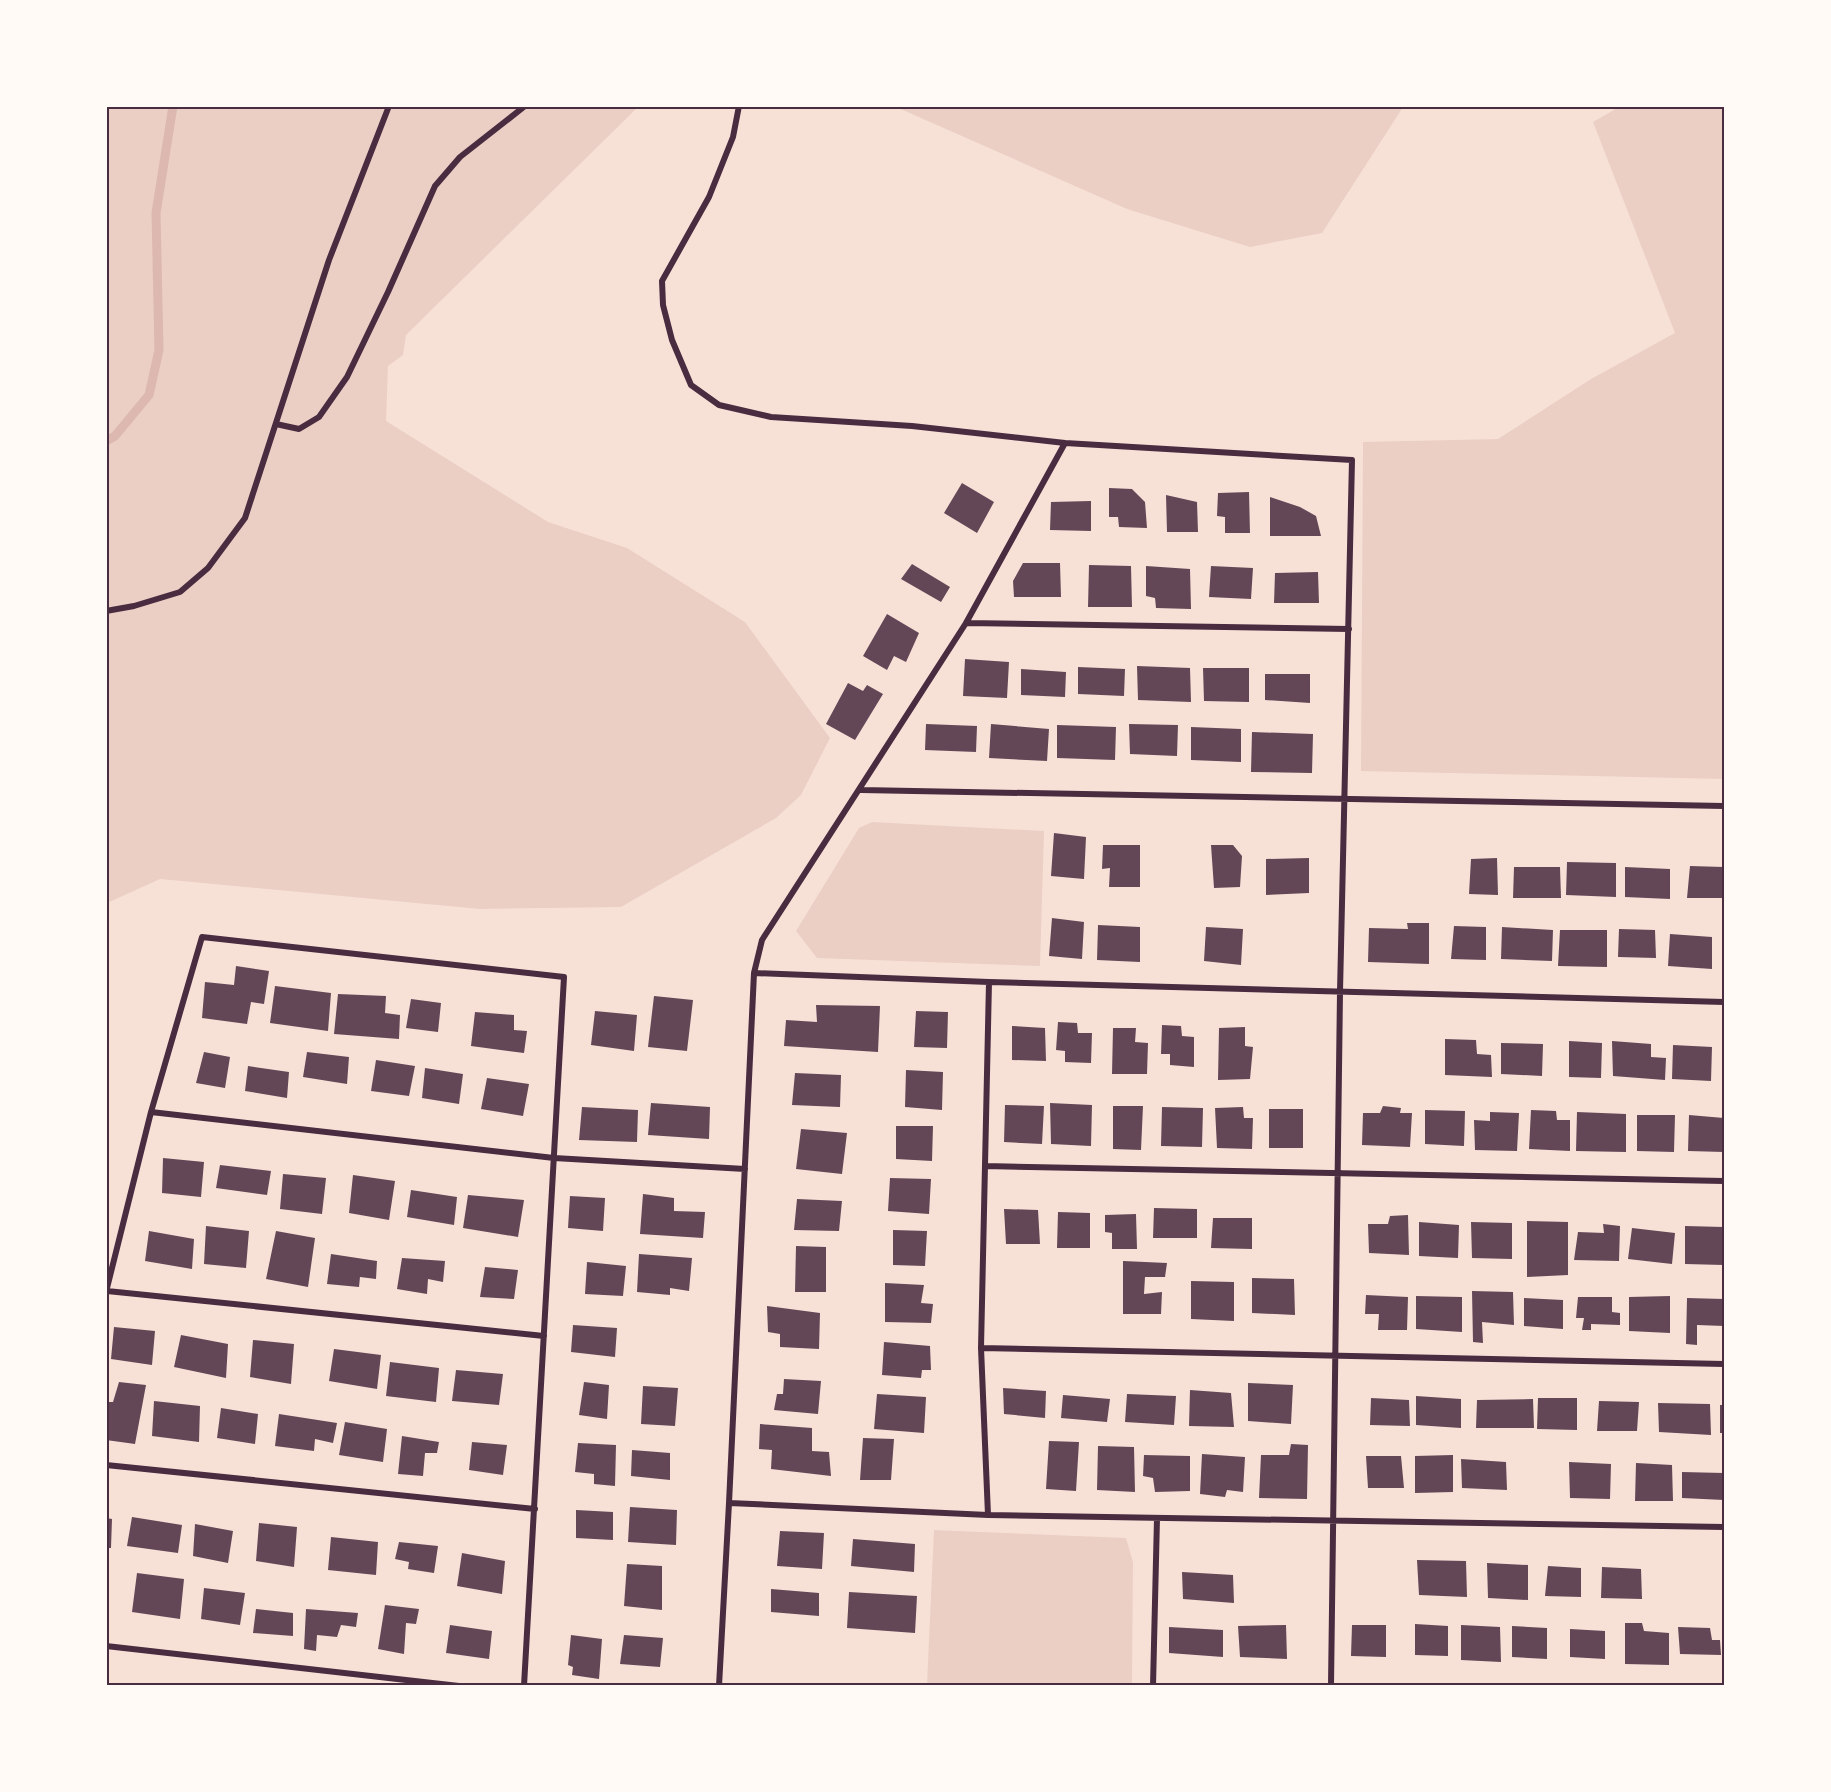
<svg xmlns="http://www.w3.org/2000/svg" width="1831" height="1792" viewBox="0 0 1831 1792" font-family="'Space Grotesk',sans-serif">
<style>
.green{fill:#ebcfc5}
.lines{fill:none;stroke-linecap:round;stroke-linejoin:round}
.stream{stroke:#dcb8b0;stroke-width:9}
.building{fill:#644757}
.minor{stroke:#4a2c40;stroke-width:6}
.neatline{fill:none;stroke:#4a2c40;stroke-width:2}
</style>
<rect width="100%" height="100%" fill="#f7e1d7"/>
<!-- green -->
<path class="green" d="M106 107H638L406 335 403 355 388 366 386 421 548 522 627 548 745 622 830 738 801 795 776 818 621 907 480 909 160 879 107 903Z
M896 107 1403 106V107L1322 233 1250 247 1127 209Z
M1619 107H1724V779L1361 771 1363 442 1498 439 1591 379 1675 333 1593 122Z
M872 822 1044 831 1040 966 817 958 796 931 859 828Z
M934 1530 1126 1538 1133 1562 1132 1685H927Z"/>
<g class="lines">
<!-- stream -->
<path class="stream" d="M106 441 115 436 149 395 159 350 156 213 173 106"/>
</g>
<!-- building -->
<path class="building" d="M962 483 994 502 977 533 944 513Z
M1109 488 1132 489 1145 502 1147 528 1119 527 1118 517H1109Z
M1249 492 1250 533H1225V517L1217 516 1218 493Z
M1166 495 1197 502 1198 532H1167Z
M1270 497 1300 507 1316 516 1321 536H1270Z
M1091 501V531L1050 530 1051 502Z
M1023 563H1060L1061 597H1014L1013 581Z
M912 564 950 587 941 602 901 579Z
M1089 565 1131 566 1132 607H1088Z
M1146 566 1190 569 1191 609 1156 608 1155 598 1146 596Z
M1211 566 1253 568 1251 599 1209 597Z
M1318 572 1319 603H1274L1275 573Z
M887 614 919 633 906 662 894 656 887 670 863 656Z
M965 659 1009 662 1007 698 963 696Z
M1137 666 1190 668 1191 702 1138 700Z
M1078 667 1125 669 1124 696 1078 694Z
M1203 668H1249V702L1204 701Z
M1021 669 1066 672 1065 697 1021 695Z
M1265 674H1310V703L1265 700Z
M848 683 863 691 867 685 883 694 855 740 826 724Z
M926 724 977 726 976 752 925 750Z
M991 724 1049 729 1047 761 989 758Z
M1129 724 1178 725 1177 756 1130 754Z
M1057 725 1116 727 1115 760 1057 758Z
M1191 727 1241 729V762L1191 760Z
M1252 732 1313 734 1312 773 1251 772Z
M1054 833 1086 837 1084 879 1051 876Z
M1103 845H1140V887H1109L1110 868 1102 869Z
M1211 845H1233L1242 856 1240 887 1214 888Z
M1309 858V893L1266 895V859Z
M1497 858 1498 895 1469 894 1471 859Z
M1567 862 1616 863V897L1566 895Z
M1690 866 1724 867V898H1687Z
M1514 867H1560L1561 898H1513Z
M1625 867 1670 869V899L1625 897Z
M1052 918 1084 922 1082 959 1049 956Z
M1407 923H1429V964L1368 962 1369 928 1408 929Z
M1098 925 1140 927V962L1097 960Z
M1454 926 1486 927V960L1451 959Z
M1206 927 1243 929 1241 965 1204 961Z
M1502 927 1553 930 1552 961 1501 959Z
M1619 929 1655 930 1656 958 1618 957Z
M1560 930H1607V967L1558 966Z
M1670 934 1712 937V969L1668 966Z
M236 966 269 971 264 1004 251 1002 247 1024 202 1018 205 982 234 985Z
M275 986 331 993 328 1031 270 1023Z
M338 994 386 996 385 1013 400 1015 399 1039 334 1034Z
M654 996 693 1000 687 1051 648 1047Z
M411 999 441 1003 438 1032 406 1028Z
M816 1005 880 1006 878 1052 784 1046 786 1020 817 1022Z
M595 1011 637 1015 634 1051 591 1045Z
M916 1011 948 1012 947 1048 914 1047Z
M475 1012 514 1015V1030L527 1031 524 1053 471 1046Z
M1058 1022 1077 1023 1078 1033H1092L1091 1063 1065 1062V1051L1056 1050Z
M1162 1025 1181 1026 1182 1036 1194 1037V1067L1170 1065V1054H1161Z
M1012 1026 1045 1028 1046 1061 1012 1060Z
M1245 1027V1046L1253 1047 1250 1079 1218 1080 1219 1028Z
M1113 1028H1136L1135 1042 1148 1043 1147 1074H1112Z
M1445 1039 1476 1040 1477 1054 1491 1055 1492 1077 1445 1075Z
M1569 1041 1602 1043 1601 1078 1569 1077Z
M1612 1041 1651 1044V1057L1666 1058 1665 1080 1613 1076Z
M1501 1043 1543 1044 1542 1076 1501 1074Z
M1673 1045 1712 1047 1711 1081 1672 1079Z
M204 1052 230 1057 225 1088 196 1083Z
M307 1052 349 1057 347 1084 303 1077Z
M376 1060 415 1066 409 1096 371 1091Z
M248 1066 289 1072 287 1098 245 1091Z
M425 1068 463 1074 459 1104 422 1098Z
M906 1070 943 1072 942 1110 905 1107Z
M795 1073 841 1075 840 1107 792 1105Z
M487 1078 529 1084 523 1116 481 1109Z
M651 1103 710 1107 709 1139 648 1135Z
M1050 1103 1092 1105 1091 1146 1051 1144Z
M1005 1105 1044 1106 1042 1144 1004 1142Z
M1113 1106H1143L1141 1150 1113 1149Z
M1383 1106 1401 1108 1400 1113H1412L1410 1147 1362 1145 1363 1113H1380Z
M582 1107 638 1110 637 1142 579 1140Z
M1162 1107 1203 1108 1202 1147 1161 1146Z
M1243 1107 1244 1118H1253L1252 1149 1217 1148 1215 1108Z
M1269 1109H1303V1148H1269Z
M1425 1110 1465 1111 1464 1146 1425 1144Z
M1531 1110 1556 1111 1557 1120H1570V1151L1529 1149Z
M1490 1112 1519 1113 1517 1151 1475 1150 1474 1120 1490 1121Z
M1577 1112 1626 1114V1152L1576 1151Z
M1637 1115H1675L1674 1152 1637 1151Z
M1689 1115 1724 1118V1152L1688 1151Z
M896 1126H933L932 1161 896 1159Z
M801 1129 847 1133 842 1174 796 1169Z
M163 1158 204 1162 201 1197 162 1193Z
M220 1165 271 1171 267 1195 216 1188Z
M283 1174 326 1178 322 1214 280 1209Z
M353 1175 395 1181 389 1220 349 1213Z
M890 1178 931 1179 929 1214 888 1211Z
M411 1190 457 1197 454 1225 407 1217Z
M643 1194 674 1198V1211L705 1212 703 1238 640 1234Z
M468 1195 524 1200 518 1237 463 1228Z
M570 1196 605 1198 603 1231 568 1228Z
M797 1199 842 1201 839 1231 794 1230Z
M1154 1208 1197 1209V1238H1153Z
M1004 1209 1038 1210 1040 1244H1006Z
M1058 1212 1090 1213V1248H1057Z
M1136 1214 1137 1249H1112V1233L1105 1232V1215Z
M1408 1215 1409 1255 1369 1253 1368 1224H1388L1390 1216Z
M1213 1218H1252V1249L1211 1248Z
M1527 1221 1568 1222V1275L1527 1277Z
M1419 1222 1459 1225 1458 1258 1419 1256Z
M1471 1222 1512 1223V1259L1472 1258Z
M1603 1224 1620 1226 1619 1261 1574 1260 1578 1232 1604 1233Z
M206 1226 249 1231 246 1268 204 1264Z
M1685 1226 1724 1227V1265L1685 1264Z
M1632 1228 1675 1233 1672 1264 1628 1259Z
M893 1230 927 1231 925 1266 893 1265Z
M149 1231 194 1239 192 1269 145 1261Z
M276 1231 315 1238 308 1287 266 1279Z
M796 1246 826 1247V1292H795Z
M331 1254 377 1261 376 1279 360 1277 359 1287 327 1284Z
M639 1254 692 1258 689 1291 670 1288V1295L637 1292Z
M402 1258 445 1261 443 1282 428 1279 427 1294 397 1289Z
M1123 1261 1167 1263 1165 1277H1145L1144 1294 1162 1292 1161 1314H1123Z
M587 1262 626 1266 623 1296 585 1294Z
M485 1267 518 1270 514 1299 480 1297Z
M1252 1278 1294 1279 1295 1315 1252 1313Z
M1191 1281 1234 1282V1321L1191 1319Z
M885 1283 924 1285 921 1303 933 1304 931 1323 885 1322Z
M1472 1291 1513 1292 1514 1325 1482 1322 1483 1343 1473 1342Z
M1366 1295 1408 1297 1407 1330H1378L1379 1314H1365Z
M1416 1296 1462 1297V1332L1416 1329Z
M1670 1296V1333L1629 1331V1297Z
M1578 1297H1612V1312L1620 1313V1325L1591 1324V1330H1582L1584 1318H1576Z
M1524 1298 1563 1300V1329L1524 1326Z
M1687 1298 1724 1299V1326L1697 1325V1345L1686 1344Z
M767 1306 820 1313 819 1349 780 1347V1334L768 1332Z
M573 1325 617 1328 615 1357 571 1352Z
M114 1327 155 1331 152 1365 111 1359Z
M181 1335 228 1344 226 1378 174 1367Z
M253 1340 294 1344 291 1384 250 1377Z
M884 1342 930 1346 931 1370H922L921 1378 882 1375Z
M334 1349 381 1355 377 1389 329 1381Z
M390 1362 439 1368 436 1402 386 1396Z
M456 1370 503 1374 499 1405 452 1401Z
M784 1379 821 1381 818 1414 774 1410 777 1394H783Z
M119 1382 146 1385 135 1444 106 1440V1402H113Z
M584 1382 609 1385 607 1419 579 1415Z
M1248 1383 1293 1385 1291 1424 1248 1421Z
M643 1386 678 1388 675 1426 641 1424Z
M1003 1388 1046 1391 1045 1418 1004 1414Z
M1190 1390 1231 1393 1234 1427 1189 1426Z
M877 1394 926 1397 924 1433 874 1429Z
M1127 1394 1176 1396 1174 1425 1125 1422Z
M1063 1395 1110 1399 1107 1422 1061 1418Z
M1416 1396 1461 1399V1428L1416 1425Z
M1371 1398 1409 1400 1410 1426 1370 1425Z
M1538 1398H1577V1430L1537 1429Z
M1533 1399 1534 1428H1476L1477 1400Z
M154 1401 200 1406 199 1442 152 1436Z
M1599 1401 1639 1402 1637 1431H1597Z
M1658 1403 1710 1404 1711 1435 1659 1432Z
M1720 1405H1724V1433H1720Z
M221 1408 258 1414 255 1444 217 1438Z
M279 1414 337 1423 333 1443 315 1439 314 1451 275 1446Z
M345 1422 387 1429 383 1462 339 1455Z
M760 1424 812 1428V1451L829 1452 831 1476 771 1469 772 1450 759 1449Z
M402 1436 439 1442 437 1453H425L423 1476 398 1474Z
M863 1438 894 1439 891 1480H860Z
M1049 1441 1079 1442 1076 1491 1046 1489Z
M472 1442 507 1445 503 1475 469 1470Z
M578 1443 616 1445 615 1486 594 1484V1474L575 1472Z
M1291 1444 1308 1445 1307 1499 1259 1498 1261 1455H1289Z
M1098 1446 1134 1447 1135 1492 1097 1490Z
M632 1450 670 1453V1480L631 1476Z
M1202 1454 1245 1457 1243 1492 1227 1490 1225 1497 1200 1494Z
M1144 1455 1190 1456V1491L1155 1492 1153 1478 1143 1476Z
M1453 1455V1492L1415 1493V1456Z
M1366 1456H1401L1404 1488H1368Z
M1461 1459 1506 1462 1507 1490 1462 1488Z
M1569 1462 1611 1464 1610 1499 1570 1498Z
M1636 1463 1672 1465 1673 1501H1635Z
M1682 1472 1724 1473V1500L1682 1498Z
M630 1507 677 1510 676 1545 628 1542Z
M576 1510 613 1512V1540L576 1538Z
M132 1517 182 1525 178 1553 127 1546Z
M106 1518 112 1519 111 1548H106Z
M259 1523 297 1527 294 1567 256 1561Z
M195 1524 233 1531 228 1563 193 1556Z
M780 1531 824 1533 822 1569 777 1566Z
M331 1537 378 1542 376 1575 328 1570Z
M853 1539 915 1544 914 1572 851 1566Z
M399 1542 438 1546 434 1573 408 1569 409 1562 395 1559Z
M462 1553 505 1561 502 1594 457 1586Z
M1417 1560 1466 1561 1467 1597 1419 1595Z
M1487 1563 1528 1565V1600L1488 1598Z
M627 1564 662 1566V1610L624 1606Z
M1548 1566 1581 1568V1597L1545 1596Z
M1602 1567 1641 1569 1642 1599 1601 1598Z
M1182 1572 1233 1575 1234 1603 1183 1599Z
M137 1573 184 1579 180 1619 132 1612Z
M204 1588 245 1593 240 1625 201 1619Z
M771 1589 819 1593V1616L771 1612Z
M849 1592 917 1596 915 1633 847 1628Z
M385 1605 419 1609 416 1624 406 1623 404 1654 378 1649Z
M256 1609 293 1613V1636L253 1633Z
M306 1609 358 1613 356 1627 341 1625 337 1637 317 1635 316 1651 304 1649Z
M1625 1623H1642L1644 1631 1669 1633V1665L1625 1664Z
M1415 1624 1448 1626V1656L1415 1655Z
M450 1625 492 1631 489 1659 446 1653Z
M1286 1625 1287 1659 1240 1657 1238 1626Z
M1352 1625H1386V1657L1351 1656Z
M1461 1625 1500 1627 1501 1662 1461 1660Z
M1512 1626 1547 1628V1659L1512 1657Z
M1169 1627 1223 1630V1657L1169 1653Z
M1678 1627 1710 1628 1712 1640H1720L1721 1655 1680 1654Z
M1570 1629 1605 1631V1659L1570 1657Z
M571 1635 602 1639 599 1679 572 1675 573 1667 568 1665Z
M624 1635 663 1638 660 1667 620 1664Z"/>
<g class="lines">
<!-- minor -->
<path class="minor" d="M739 106 733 137 709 197 662 281 663 305 672 340 691 385 719 405 771 417 912 426 1065 443
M276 424 299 429 319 417 347 377 388 292 435 186 460 157 525 106
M106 611 134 606 180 592 208 568 245 518 329 260 389 106
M966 623 1349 629
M861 790 1724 806
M754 973 989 982 1724 1002
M151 1112 554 1158 745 1169
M985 1166 1724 1181
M107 1291 544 1336
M106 1292 151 1112 202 937 564 977 524 1686
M981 1348 1724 1364
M106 1465 535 1509
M729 1503 988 1515 1724 1527
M988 1515 981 1348 989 982
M106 1646 459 1686
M719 1686 729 1503 754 973 762 940 966 623 1065 443 1352 460 1340 992 1331 1686
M1153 1686 1157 1518"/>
</g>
<!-- border -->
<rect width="1831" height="1792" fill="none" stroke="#fffaf5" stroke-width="216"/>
<rect x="108" y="108" width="1615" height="1576" class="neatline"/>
</svg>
